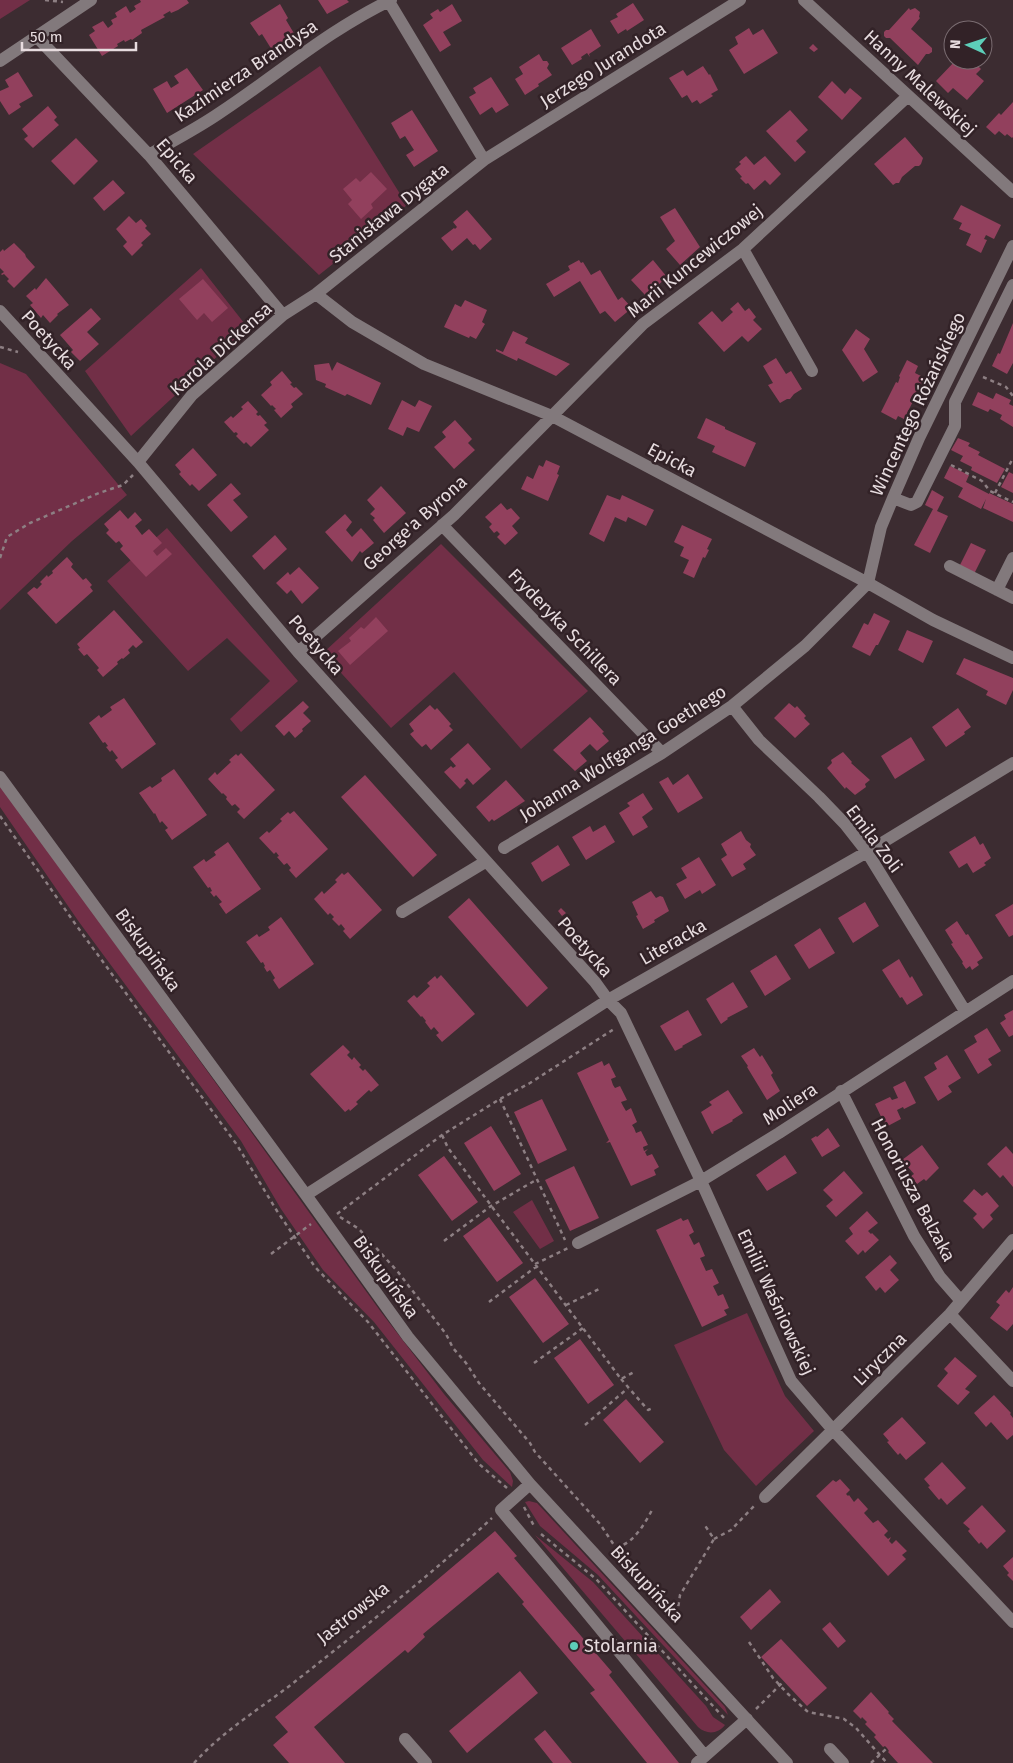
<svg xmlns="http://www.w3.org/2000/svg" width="1013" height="1763" viewBox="0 0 1013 1763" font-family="'Fira Sans',sans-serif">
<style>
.green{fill:#722f47}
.building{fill:#92405d}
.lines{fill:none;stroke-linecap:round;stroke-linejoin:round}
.path{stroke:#8d7f83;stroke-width:2.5;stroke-dasharray:4 4;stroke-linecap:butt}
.minor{stroke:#82797c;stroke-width:12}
.poi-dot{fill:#5dceb9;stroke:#322227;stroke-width:2}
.labels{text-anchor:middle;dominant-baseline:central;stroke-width:5;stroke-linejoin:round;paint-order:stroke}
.street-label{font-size:18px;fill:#e7dcdf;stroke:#322227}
.poi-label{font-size:18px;fill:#e7dcdf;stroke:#322227;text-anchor:start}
</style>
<rect width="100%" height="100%" fill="#3c2c31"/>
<!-- green -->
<path class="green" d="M0 0H30L0 19Z
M320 66 407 205 319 275 193 154Z
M201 268 248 328 131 436 85 371Z
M0 363 26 374 127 495 72 541 0 610Z
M167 528 298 681 241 732 230 719 270 681 227 638 188 671 107 581Z
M441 544 588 691 521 749 454 672 391 728 323 653Z
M0 784 381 1312 444 1394 510 1472 513 1481 512 1487 483 1460 374 1322 323 1270 281 1209 241 1141 79 922 0 807Z
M532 1200 554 1241 540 1249 513 1212Z
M747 1313 785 1396 814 1431 756 1486 724 1450 674 1345Z
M529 1501 537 1503 725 1707 728 1715 598 1575 540 1526 525 1502Z
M535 1535 593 1582 706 1706 713 1717 725 1725C718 1734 707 1735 698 1727Z"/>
<!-- building -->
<path class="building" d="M140 0H187L189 3 178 10 171 13 170 11 163 15 165 17 141 30 142 33 132 40 131 39 125 42 124 40 117 44 118 46 102 56 89 35 95 31 92 27 103 21 108 28 113 24 111 20 117 17 115 13 126 6 130 13 136 9 134 6 141 2Z
M318 0H347L349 2 327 14Z
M633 3 644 20 627 31 626 29 618 34 610 21 618 17 616 14Z
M280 4 288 18 286 20 295 35 272 50 262 34 259 36 250 23Z
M452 4 462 21 443 32 451 45 440 52 423 25 433 18 430 14 438 9 440 12Z
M909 8 910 10 915 8 920 12 919 17 920 18 911 29 932 48V52L929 54H926L918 65 890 38H886L884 36V32L886 30H889Z
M749 28 753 35 763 29 778 53 744 74 729 50 738 44 735 37Z
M591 29 601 46 589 54 590 57 587 53 581 57 582 59 572 65 561 48Z
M813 44 818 49 814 52 809 48Z
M539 54 543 61H547L549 64 547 68 552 75 538 84 539 86 525 95 515 79 523 74 519 67Z
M956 60H961L966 64 972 60 981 69 976 74 984 81 967 100 953 88 948 93 936 81Z
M703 66 709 75 710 74 718 90 711 94 713 96 700 104 697 100 692 103 687 95 682 98 669 78 683 70 687 76Z
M187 68 203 90 167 113 153 89 167 81 171 88 179 83 174 76Z
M18 72 33 96 19 104 21 107 9 115 0 101V91L9 87 5 80Z
M491 77 509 105 496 113 492 107 480 115 469 97 476 93 473 88Z
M832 81 845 94 850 88 862 98 842 120 818 97Z
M1013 102V137L1012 138 1007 134 1005 136 999 131 995 135 986 127 999 113 1001 115Z
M48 106 57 117 54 120 59 125 33 148 24 139 28 136 22 129Z
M412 110 438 151 414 167 406 155 414 150 405 136 400 139 391 123Z
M790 110 808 130 796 141 806 152 795 162 766 131Z
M905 137 923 158 921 164 919 166H915L902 177 899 183H896L893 185 874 164Z
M76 138 98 161 74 185 51 161Z
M746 156 754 165 765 156 781 174 770 185 765 180 754 190 748 183 746 184 740 178 742 177 735 169 741 164 739 162Z
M371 172 387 189 371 204 373 208 361 219 348 204 352 200 343 189 356 178 360 182Z
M113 180 125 193 104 211 93 198Z
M961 205 1001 225 994 239 986 235 984 239 987 240 981 253 966 245 971 234 959 229 962 223 953 219Z
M675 208 700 247 680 265 666 249 675 241 660 217Z
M467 210 492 239 480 250 475 244 473 245 467 238 452 251 441 238 454 228 455 229 457 227 453 222Z
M129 216 136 223 141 219 147 226 145 228 151 234 141 243 143 245 132 256 123 246 127 242 116 229Z
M14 243 25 254 26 257 35 267 14 288 7 281 9 279 4 274 2 275 1 274 4 272 0 268V252L3 249 4 251Z
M579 260 581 263 583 262 591 275 600 270 618 300 622 297 632 308 615 322 605 311 600 314 580 281 554 297 546 284 570 270 568 266Z
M653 260 667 277 646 296 631 280Z
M46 278 69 305 57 314 58 315 50 323 43 315 41 318 30 305 33 303 26 296 35 288 36 290Z
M203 279 228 308 212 322 204 313 197 320 179 299Z
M465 300 487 310 482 322 485 324 476 339 470 336 469 338 444 327 455 304 461 307Z
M738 302 745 311 749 308 756 317 753 320 762 329 748 342 742 336 724 352 698 323 712 311 722 322 733 312 730 309Z
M91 308 101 319 87 332 99 344 80 361 71 352 73 350 60 335Z
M1013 323V363L1007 374 992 366 998 353 1000 354Z
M856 329 870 339 864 349 878 372 863 382 842 350Z
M513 331 528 338 525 343 570 364 556 376 518 358 517 361 496 351V349L503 352Z
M776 358 786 374 791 371 802 389 794 394 790 399H787L780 403 768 385 773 383 763 366Z
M907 360 918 366 915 373 925 378 904 419 898 416 896 420 881 412 896 382 898 383 900 377 899 376Z
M337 362 381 383 371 405 347 394 345 396 325 387 326 384 316 380 314 365 329 363 332 371Z
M282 371 292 383 290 384 294 388 296 387 303 394 291 404 293 407 281 418 274 410 276 409 272 405 271 406 261 395 272 385 270 382Z
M978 392 993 399 996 393 1011 400 1009 404 1013 406V427L1000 419 1002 415 990 409 988 412 972 405Z
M402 400 415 407 419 400 432 406 419 432 407 427 403 436 388 429Z
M248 401 258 412 256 414 258 416 260 415 267 423 264 425 269 430 251 447 246 442 244 444 236 436 238 434 236 432 234 433 224 422 231 416 233 418 243 409 241 407Z
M706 418 725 427V429L756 443 745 467 712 452 715 446 697 438Z
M455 420 472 439 468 443 475 450 454 469 434 447 446 437 442 432Z
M958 438 970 443 968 446 980 452 978 455 1005 469 997 483 971 470 972 467 960 461 963 456 951 450Z
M193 448 217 475 199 491 192 484 190 486 179 474 181 472 175 465Z
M546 460 560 466 557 474 559 475 548 501 521 489 527 476 533 479 539 465 543 467Z
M950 466 969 475 966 482 989 494V493L1013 504V522L983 508 986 499 981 509 958 497 963 488 944 478Z
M1009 472 1013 474V493L1001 487Z
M231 483 241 494 233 500 248 517 231 532 207 505Z
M381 486 406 513 384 533 373 520 375 518 370 514 375 509 367 500Z
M932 490 944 497 937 511 948 516 930 553 914 545 933 509 925 505Z
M607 495 620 500 622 495 654 510 646 526 628 517 626 522 615 517 604 542 589 534Z
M501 503 507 510 511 508 520 518 512 526 518 533 505 545 497 537 500 534 497 531 494 533 489 527 492 524 485 517Z
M120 510 128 519 135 512 142 520 135 526 142 535 149 529 162 543 153 551 157 556 166 548 172 554 146 577 120 549 123 546 119 541 116 543 106 533 109 530 104 524Z
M345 514 352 522 346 530 352 537 361 528 374 543 362 553 360 551 352 562 325 532Z
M682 525 712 539 707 549 709 550 705 558 703 557 694 578 683 573 689 560 680 556 684 547 674 542Z
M275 535 287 549 264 570 252 556Z
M971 543 986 550 974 574 959 567Z
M67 557 73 564 71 567 83 580 86 578 92 585 90 587 93 591 56 624 27 593 34 587 37 589 42 584 40 582 47 575 48 577 53 573 52 571Z
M299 567 319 588 302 604 291 590 287 594 276 583 288 572 290 575Z
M114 610 143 642 136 648 133 645 128 650 130 653 123 659 122 658 117 662 118 664 103 677 97 670 99 668 87 654 84 656 78 649 80 648 77 644Z
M874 613 890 621 878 645H876L870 656 852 647 864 623 868 625Z
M376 617 388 631 350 665 338 651 351 641 349 638 361 627 364 629Z
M907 630 933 641 923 663 898 650Z
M964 658 1013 678V690L1006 705 986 695 988 691 956 674Z
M124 698 156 744 122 769 115 760 118 758 112 750 110 752 106 747 108 746 105 742 103 743 89 723 99 715 101 718 112 710 110 707Z
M303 701 309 707 303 713 311 721 302 729 303 731 295 738 289 731 284 736 275 726Z
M789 703 795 708 797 706 806 716 804 718 810 724 795 738 774 718Z
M430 705 435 710 437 708 451 724 449 726 453 730 431 750 426 744 422 747 416 741 410 734 414 731 409 724Z
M958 708 971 727 964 732 965 734 946 747 932 727Z
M590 717 604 732 602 733 609 741 597 751 590 744 580 753 587 761 575 771 553 750Z
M911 737 925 760 895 779 881 756Z
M468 743 491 769 473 785 467 778 464 781 466 783 460 789 444 772 451 766 453 768 456 766 450 759Z
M843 752 852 762 851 763 870 780 865 784 866 787 855 795 846 787 845 789 827 768 832 763 831 760Z
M241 753 275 790 244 819 237 812 240 809 235 804 232 806 226 799 227 797 223 793 222 794 208 779 215 772 217 775 231 762 229 760 236 754 238 756Z
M174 769 207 815 172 840 165 830 168 828 162 821 160 823 155 813 154 814 139 793 150 786 152 788 162 781 161 778Z
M688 774 703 798 678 813 659 782 668 777 673 785Z
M365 775 437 855 413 877 341 797Z
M506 780 525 801 494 821 492 819 489 822 476 807Z
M643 793 653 809 642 817 648 827 633 836 619 813 630 806 627 803Z
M294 811 328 849 296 878 289 870 291 868 287 863 284 865 277 857 279 856 276 852 274 854 259 838 267 831 269 833 282 821 280 819 288 812 290 814Z
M605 825 615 842 586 860 572 837 590 826 593 832Z
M741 831 746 840 751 844 750 847 756 855 743 864 746 869 732 877 721 859 727 855 721 844Z
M975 836 980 845 983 843 991 858 984 863 986 865 973 873 967 863 959 868 949 852Z
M228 842 261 889 226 914 219 904 222 902 216 895 214 897 210 892 212 891 210 887 208 888 193 867 204 859 206 862 216 855 214 852Z
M558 845 570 865 542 882 531 863Z
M699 857 716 885 702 894 700 890 685 899 676 884 687 878 681 868Z
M348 872 382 910 350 939 343 931 345 929 341 924 339 926 332 919 334 917 330 913 328 915 314 899 322 891 324 894 337 882 335 880 342 873 344 875Z
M651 891 656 898 660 896 663 897 669 911 654 920 655 922 643 929 636 916 638 915 632 902Z
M469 898 548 988 527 1007 448 917Z
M865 902 879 926 853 943 838 918Z
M1013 904V935L1009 937 995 915Z
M561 908 566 913 562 916 558 911Z
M281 917 314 964 279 989 273 980 275 978 270 970 267 972 264 967 265 966 263 962 261 963 246 942 257 934 259 937 270 930 268 927Z
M957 921 966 935 968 934 983 958 977 962 979 965 972 970 970 966 966 969 962 963 963 962 951 944 953 943 945 930Z
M820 928 835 953 809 969 794 945Z
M776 955 791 979 765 996 750 971Z
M899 959 910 978 912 976 923 995 907 1005 902 997 900 998 882 970Z
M441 975 475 1014 442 1042 436 1035 439 1033 434 1027 431 1030 425 1022 426 1021 422 1016 421 1017 407 1001 414 995 417 998 430 986 427 983 435 976 437 979Z
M733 982 748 1007 727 1018 728 1019 721 1024 706 999Z
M688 1010 702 1035 682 1046 683 1047 675 1051 660 1026Z
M1013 1010V1035L1009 1037 1000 1023 1006 1019 1004 1015Z
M987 1028 1001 1051 988 1059 992 1065 978 1074 964 1050 977 1042 974 1036Z
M343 1045 350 1052 347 1055 352 1060 354 1057 361 1065 359 1067 363 1071 365 1069 379 1085 371 1092 369 1090 356 1102 358 1104 350 1111 349 1109 345 1112 310 1074Z
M754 1048 760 1057 762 1055 773 1073 771 1075 780 1091 767 1100 747 1067 748 1066 741 1056Z
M947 1055 961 1078 948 1086 952 1092 938 1101 924 1077 937 1069 934 1063Z
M602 1061 604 1066 609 1063 616 1077 611 1079 613 1085 615 1088 620 1086 627 1100 621 1102 623 1106 626 1111 631 1108 637 1122 632 1125 634 1128 636 1133 641 1131 648 1145 643 1147 644 1151 648 1149 645 1152 647 1156 652 1154 659 1167 654 1170 656 1175 631 1186 610 1142 606 1143 609 1140 577 1073Z
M905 1081 916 1103 904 1109 903 1107 897 1110 901 1119 886 1127 875 1104 890 1097 892 1100 898 1098 893 1087Z
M728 1090 743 1113 732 1120 733 1121 713 1132 714 1133 712 1134 701 1112 712 1105 709 1102Z
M542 1099 567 1150 538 1164 514 1112Z
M491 1126 521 1174 494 1191 464 1143Z
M828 1128 840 1146 822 1157 811 1139 816 1136 817 1137Z
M922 1145 939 1168 926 1181 924 1179 917 1184 911 1176 914 1174 902 1160Z
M1006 1146 1013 1154V1187L1003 1175 1000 1178 987 1164Z
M785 1155 797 1173 767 1191 756 1175Z
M444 1156 478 1202 452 1221 418 1175Z
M574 1166 599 1218 570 1231 545 1180Z
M844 1171 863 1193 836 1217 826 1206 833 1200 823 1190Z
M974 1189 982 1196 987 1192 999 1206 990 1215 993 1219 983 1229 973 1218 977 1214 963 1201Z
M867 1211 878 1223 868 1231 871 1234 872 1233 879 1240 865 1253 863 1250 858 1255 845 1241 853 1234 849 1228Z
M489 1217 523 1263 497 1282 463 1236Z
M681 1218 683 1221 688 1219 694 1232 689 1235 694 1245 699 1242 705 1256 700 1258 706 1271 712 1269 719 1283 713 1286 718 1296 723 1294 729 1308 724 1310 727 1315 702 1327 656 1230Z
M890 1255 897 1263 890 1270 899 1280 885 1293 880 1287 876 1291 865 1277Z
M535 1278 569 1324 543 1343 509 1297Z
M1013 1287V1324L1007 1331 990 1318 1000 1305 996 1302 1006 1290 1009 1293Z
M580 1339 614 1385 588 1404 554 1358Z
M955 1357 977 1376 965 1389 970 1392 958 1405 937 1386 948 1373 944 1369Z
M994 1395 1011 1413 1010 1414 1013 1418V1435L1007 1440 991 1422 986 1427 974 1413Z
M626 1399 664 1442 640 1463 603 1420Z
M902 1417 926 1443 906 1460 900 1453 898 1455 887 1442 889 1441 883 1434Z
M942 1462 966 1488 947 1505 941 1498 939 1500 928 1487 930 1486 924 1479Z
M840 1479 850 1490 846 1494 848 1496 849 1495 854 1502 858 1498 868 1509 864 1513 873 1523 878 1520 888 1531 884 1535 888 1539 891 1537 889 1541 892 1544 896 1540 907 1551 902 1555 906 1559 888 1576 816 1496 833 1480 836 1482Z
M982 1505 1006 1531 987 1549 981 1542 979 1544 968 1531 970 1529 963 1523Z
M495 1531 517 1556 514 1558 612 1672 609 1675 679 1763H647L590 1693 595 1690 522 1604 524 1602 498 1572 423 1634 425 1637 408 1653 405 1650 314 1727 345 1763H289L273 1745 288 1732 275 1717Z
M1013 1557V1581L1007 1575 1009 1573 1003 1566Z
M770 1589 781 1602 751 1630 740 1617Z
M830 1622 846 1641 838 1648 822 1629Z
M781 1639 827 1688 807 1706 761 1657Z
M520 1671 538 1693 467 1753 449 1731Z
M871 1692 889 1712 888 1713 894 1719 892 1721 933 1763H898L888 1752 889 1751 887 1748 885 1746 883 1747 874 1737 876 1735 865 1724 867 1722 862 1717 861 1719 853 1711Z
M545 1730 572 1763H553L534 1739Z"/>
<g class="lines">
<!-- path -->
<path class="path" d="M45 0 63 2
M0 347 18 352
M983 377 1006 387 1013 396
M951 465 982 481 990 491 1013 502
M995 493 1013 458
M0 558 7 537 30 523 99 493 123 485 133 475
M0 816 76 925 237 1145 277 1211 315 1267 368 1322 479 1464 507 1488
M500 1099 565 1240
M442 1135 448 1148 621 1379 636 1371
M337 1214 442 1135 500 1099 530 1083 614 1029
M340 1217 359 1229 398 1272 446 1334 453 1348 466 1363 479 1383 530 1443 535 1452 600 1524 618 1551 623 1562 664 1603 677 1613
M444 1241 491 1206 536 1180
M271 1254 311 1224
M535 1264 568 1248
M489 1302 537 1266
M566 1305 599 1289
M534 1363 583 1328
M621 1379 648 1410 653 1408
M585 1425 628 1388
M524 1507 534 1526
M541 1534 596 1579 725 1719
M714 1539 731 1530 755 1505
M616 1547C633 1545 646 1522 653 1508
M676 1622 680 1595 714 1539 704 1524
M749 1642 773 1678 788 1694 808 1712 844 1719 856 1728 887 1763
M756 1709 783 1682
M194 1763C223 1731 258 1710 292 1684 360 1630 429 1577 492 1518
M871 1763 887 1748"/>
<!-- minor -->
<path class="minor" d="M388 0 484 160
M804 0 1013 192
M37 37 149 155 283 315
M0 61 91 0
M149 155C172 141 196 129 218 114 276 76 328 30 391 0
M743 249 812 371
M316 294 352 322 424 364 552 416 868 583 933 620 1013 658
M0 311 138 462 298 652 595 982 608 1000 621 1013 701 1181 791 1381 833 1430 1013 1622
M138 462 192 395 283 315 316 294 484 160 740 0
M893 498 911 505 917 502 955 426V402L1013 285
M442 525 662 753
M950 566 1013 598
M997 590 1013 558
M298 652 454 515 643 324 743 249 908 96
M732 706 759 740 819 797 845 824 867 852 965 1011
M0 777 306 1195 408 1337 530 1484 787 1763
M504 848 662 753 732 706 805 646 868 583 881 527 893 498 919 438 1013 246
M402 912 485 862
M841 1091 914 1236 940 1277 961 1301
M306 1195 608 1000 867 852 1013 763
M578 1243 701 1181 779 1133 1013 981
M950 1314 1013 1381
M530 1484 501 1510 560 1580 705 1756
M765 1497 950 1314 1013 1240
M405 1739 426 1763
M830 1749 843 1763
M697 1763 747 1719"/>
</g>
<!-- markers -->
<circle class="poi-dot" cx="574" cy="1646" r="5"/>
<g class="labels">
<!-- street labels -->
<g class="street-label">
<text transform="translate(603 65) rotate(-32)">Jerzego Jurandota</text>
<text transform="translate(246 71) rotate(-34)">Kazimierza Brandysa</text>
<text transform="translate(920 83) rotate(43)">Hanny Malewskiej</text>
<text transform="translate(177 161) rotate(49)">Epicka</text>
<text transform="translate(389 213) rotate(-39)">Stanisława Dygata</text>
<text transform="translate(695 261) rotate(-39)">Marii Kuncewiczowej</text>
<text transform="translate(49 340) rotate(48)">Poetycka</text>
<text transform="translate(221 349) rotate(-42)">Karola Dickensa</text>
<text transform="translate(918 404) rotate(-65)">Wincentego Różańskiego</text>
<text transform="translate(672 460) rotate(28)">Epicka</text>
<text transform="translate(415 523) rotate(-42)">George'a Byrona</text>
<text transform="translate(565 627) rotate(46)">Fryderyka Schillera</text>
<text transform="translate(316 645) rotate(49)">Poetycka</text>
<text transform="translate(623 753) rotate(-32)">Johanna Wolfganga Goethego</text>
<text transform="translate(874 839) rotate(53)">Emila Zoli</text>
<text transform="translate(673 942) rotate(-30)">Literacka</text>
<text transform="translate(585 947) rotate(49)">Poetycka</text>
<text transform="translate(148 950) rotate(54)">Biskupińska</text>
<text transform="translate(790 1104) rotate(-33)">Moliera</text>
<text transform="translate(913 1190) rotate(62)">Honoriusza Balzaka</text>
<text transform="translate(386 1277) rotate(54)">Biskupińska</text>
<text transform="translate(776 1302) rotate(65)">Emilii Waśniowskiej</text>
<text transform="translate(880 1359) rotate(-45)">Liryczna</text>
<text transform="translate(647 1584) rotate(47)">Biskupińska</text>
<text transform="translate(353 1613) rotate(-39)">Jastrowska</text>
</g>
<!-- poi labels -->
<g class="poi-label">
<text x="584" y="1646">Stolarnia</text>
</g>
</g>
<!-- north arrow -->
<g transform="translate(968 45) rotate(273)"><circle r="24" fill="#322227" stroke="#7a6c71"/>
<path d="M0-4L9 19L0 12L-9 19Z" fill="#5dceb9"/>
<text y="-8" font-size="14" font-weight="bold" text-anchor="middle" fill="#e7dcdf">N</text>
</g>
<!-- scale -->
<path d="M22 42v8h114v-8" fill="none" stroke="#e7dcdf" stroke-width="2.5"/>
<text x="30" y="42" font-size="15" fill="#e7dcdf" stroke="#322227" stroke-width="4" paint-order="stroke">50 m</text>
</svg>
